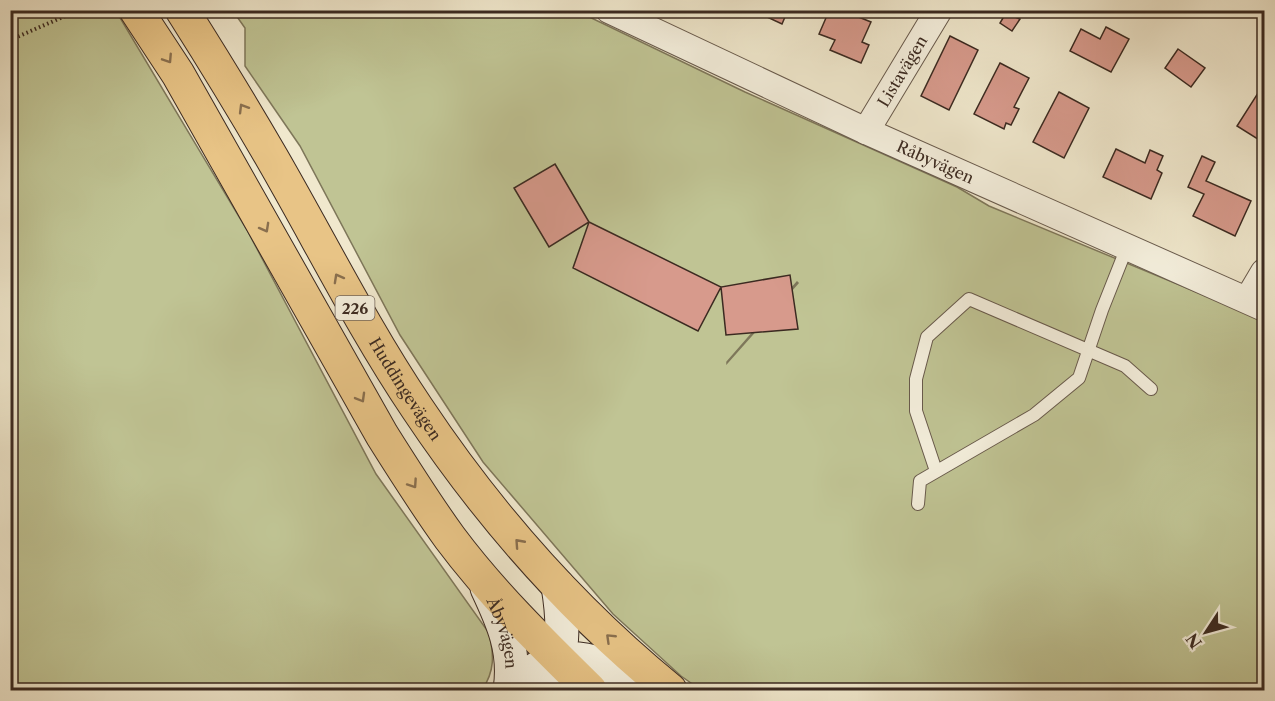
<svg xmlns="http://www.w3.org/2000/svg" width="1275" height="701" viewBox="0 0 1275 701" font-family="'Libre Caslon Text',serif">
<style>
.green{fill:#c0c494;stroke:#7e775a;stroke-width:1.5;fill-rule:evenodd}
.building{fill:#d79a8c;stroke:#3b2a21;stroke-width:1.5}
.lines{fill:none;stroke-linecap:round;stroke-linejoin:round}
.lane-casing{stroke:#685a4c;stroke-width:14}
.street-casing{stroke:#685a4c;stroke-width:28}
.secondary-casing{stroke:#3b2a21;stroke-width:35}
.primary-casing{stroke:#3b2a21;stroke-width:35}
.path{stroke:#3b2a21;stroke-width:4;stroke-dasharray:1.5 3;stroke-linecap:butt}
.lane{stroke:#f5f0de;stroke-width:12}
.street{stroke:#f5f0de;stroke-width:26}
.secondary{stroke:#f5f0de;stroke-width:33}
.primary{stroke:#e8c486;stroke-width:33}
.oneway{stroke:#896f4e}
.labels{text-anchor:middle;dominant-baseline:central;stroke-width:4.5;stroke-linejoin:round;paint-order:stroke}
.shield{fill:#f5f0de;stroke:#73655a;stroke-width:1.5}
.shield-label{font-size:15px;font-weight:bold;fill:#3b2a21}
.street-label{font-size:16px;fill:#3b2a21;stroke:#f5f0de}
</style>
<rect width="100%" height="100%" fill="#f0e8cd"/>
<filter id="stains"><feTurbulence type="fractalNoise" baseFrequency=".00333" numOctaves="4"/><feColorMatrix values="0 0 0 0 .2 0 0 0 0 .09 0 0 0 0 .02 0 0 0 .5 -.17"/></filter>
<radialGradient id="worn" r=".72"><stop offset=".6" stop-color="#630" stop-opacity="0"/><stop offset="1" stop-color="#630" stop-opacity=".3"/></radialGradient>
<!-- green -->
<path class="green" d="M10 11H116L247 230 376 474 489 633C494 655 495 671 482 690H11Z
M233 11H577L745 92 957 187 989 206 1264 320V690H701L681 676 613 614 483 462 400 335 300 146 245 66V28ZM797 282 798 283 727 363V362Z"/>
<!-- building -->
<path class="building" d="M752 10H788L782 24Z
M1002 10H1019L1015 17 1020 19 1012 31 1000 23 1006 13Z
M829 11 844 17 846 12 871 22 862 42 869 45 861 63 830 50 835 40 819 34Z
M1106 27 1129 39 1111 72 1070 51 1081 29 1100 39Z
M950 36 978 50 949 110 921 96Z
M1178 49 1205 68 1191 87 1165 68Z
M1000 63 1029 78 1014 107 1019 109 1011 125 1006 123 1004 129 974 114Z
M1059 92 1089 108 1064 158 1033 142Z
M1258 93 1264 98V143L1237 126Z
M1116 149 1145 163 1150 150 1163 156 1157 170 1162 173 1151 199 1103 177Z
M1202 156 1215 162 1206 181 1251 201 1235 236 1193 216 1204 194 1188 187Z
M555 164 589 222 549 247 514 188Z
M589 222 721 287 698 331 573 268Z
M790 275 798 329 726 335 721 287Z"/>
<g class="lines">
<defs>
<path id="lane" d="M936 471 916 411V379L927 337 969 299 1125 366 1151 389
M918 504 920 481 1034 415 1079 378 1102 310 1127 247"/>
<g id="street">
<path id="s1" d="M609 10 866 131 1264 308"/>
<path id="s2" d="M866 131 939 10"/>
<path d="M1248 299 1264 272"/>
</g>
<g id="secondary">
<path id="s3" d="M487 588C503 622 516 651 510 690"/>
<path d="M510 690C561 637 600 661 655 690"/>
<path d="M547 690C565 658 564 622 558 586"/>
</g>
<g id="primary">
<path d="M136 10 178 74 382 435C404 470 426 505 450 538 491 593 541 642 590 690"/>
<path id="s4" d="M182 10C213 59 243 108 272 158 320 241 363 328 417 408 487 513 572 610 670 690"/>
</g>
</defs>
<!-- lane casing -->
<use href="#lane" class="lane-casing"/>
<!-- street casing -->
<use href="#street" class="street-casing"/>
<!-- secondary casing -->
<use href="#secondary" class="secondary-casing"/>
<!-- primary casing -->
<use href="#primary" class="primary-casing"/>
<!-- path -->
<path class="path" d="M10 40 79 10"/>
<!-- lane -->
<use href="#lane" class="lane"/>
<!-- street -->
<use href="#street" class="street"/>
<!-- secondary -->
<use href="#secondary" class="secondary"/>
<!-- primary -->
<use href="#primary" class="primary"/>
</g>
<!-- one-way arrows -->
<defs><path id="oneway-chevron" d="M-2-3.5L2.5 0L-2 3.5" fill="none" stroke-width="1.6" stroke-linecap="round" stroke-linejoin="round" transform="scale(1.5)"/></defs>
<g class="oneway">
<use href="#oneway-chevron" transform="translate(168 59) rotate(57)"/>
<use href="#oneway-chevron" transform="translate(243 108) rotate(-121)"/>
<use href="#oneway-chevron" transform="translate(265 228) rotate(61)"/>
<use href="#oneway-chevron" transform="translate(338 278) rotate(-119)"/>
<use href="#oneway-chevron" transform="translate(361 398) rotate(60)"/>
<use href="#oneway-chevron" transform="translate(413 484) rotate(56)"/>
<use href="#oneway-chevron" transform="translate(519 543) rotate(-132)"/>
<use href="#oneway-chevron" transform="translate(610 638) rotate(-136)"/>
</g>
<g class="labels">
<!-- shield labels -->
<rect class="shield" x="335.5" y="296" width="39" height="24" rx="4.5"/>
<g class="shield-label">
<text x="355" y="308">226</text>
</g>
<!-- street labels -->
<g class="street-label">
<text stroke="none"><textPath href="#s2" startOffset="70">Listavägen</textPath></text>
<text stroke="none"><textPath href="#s1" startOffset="360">Råbyvägen</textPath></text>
<text stroke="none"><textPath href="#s4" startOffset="440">Huddingevägen</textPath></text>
<text stroke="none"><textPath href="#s3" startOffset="48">Åbyvägen</textPath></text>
</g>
</g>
<!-- margin -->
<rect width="1275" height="701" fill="none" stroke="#f0e8cd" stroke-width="36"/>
<rect x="12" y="12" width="1251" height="677" fill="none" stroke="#3b2a21" stroke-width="3"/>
<rect x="18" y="18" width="1239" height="665" fill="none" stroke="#3b2a21" stroke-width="1.5"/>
<!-- north arrow -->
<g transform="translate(1206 632) rotate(234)" stroke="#f5f0de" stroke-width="4.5" paint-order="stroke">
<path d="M0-4.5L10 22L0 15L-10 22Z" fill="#3b2a21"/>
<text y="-9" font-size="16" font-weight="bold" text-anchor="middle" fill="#3b2a21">N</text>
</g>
<rect width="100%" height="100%" filter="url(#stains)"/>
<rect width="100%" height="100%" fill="url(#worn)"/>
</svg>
